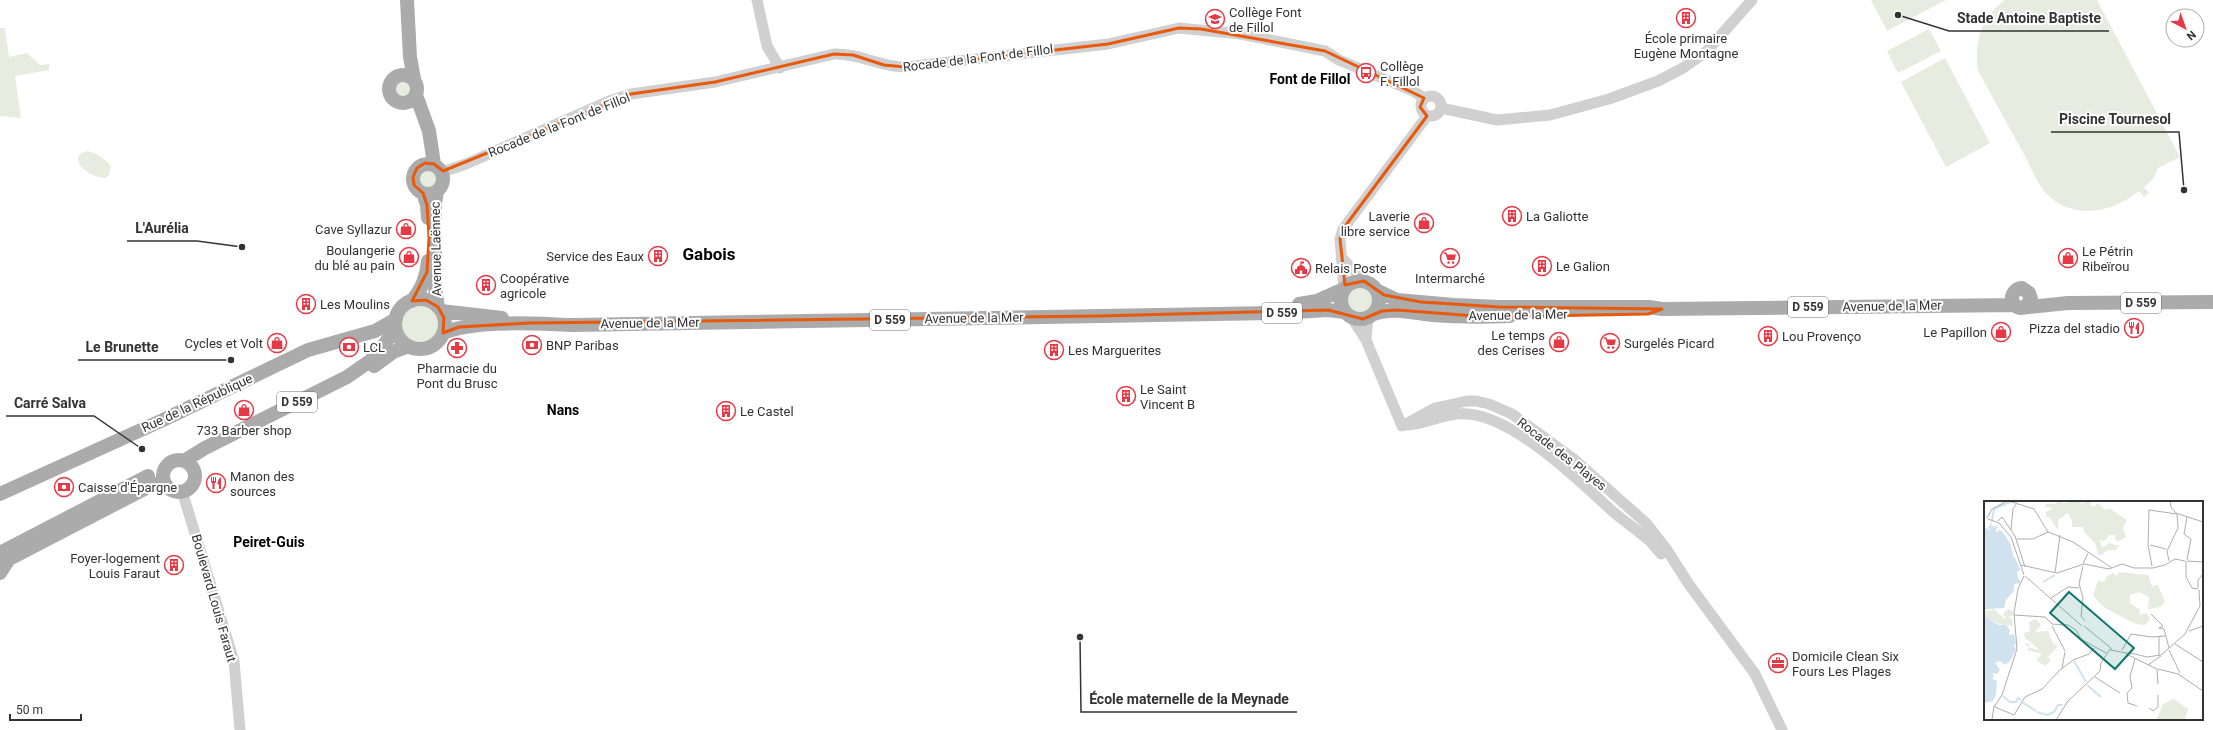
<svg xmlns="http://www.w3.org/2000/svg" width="2213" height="730" viewBox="0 0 2213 730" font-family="Roboto,sans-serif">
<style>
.green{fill:#e6ecdf}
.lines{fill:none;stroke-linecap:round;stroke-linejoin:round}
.minor{stroke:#d0d0d0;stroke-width:11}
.major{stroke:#ababab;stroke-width:14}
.marked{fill:none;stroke:#e8590c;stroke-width:3;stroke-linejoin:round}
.labels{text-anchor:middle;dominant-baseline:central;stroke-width:4;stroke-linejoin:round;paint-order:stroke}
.shield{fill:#fff;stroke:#707070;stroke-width:1}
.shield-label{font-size:12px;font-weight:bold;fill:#333}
.poi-label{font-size:13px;fill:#333;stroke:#fff;text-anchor:start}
.street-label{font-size:13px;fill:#333;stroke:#fff}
.neighbourhood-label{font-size:14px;font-weight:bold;fill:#000;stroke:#fff}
.district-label{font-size:17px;font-weight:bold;fill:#000;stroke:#fff}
.inset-river{fill:none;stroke:#cfe2ee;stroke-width:2}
.inset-road{fill:none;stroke:#adadad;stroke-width:1}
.view{fill:#0f766e;fill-opacity:0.15;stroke:#0f766e;stroke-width:2}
.inset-edge{fill:none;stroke:#333;stroke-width:2}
.leader{fill:none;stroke:#333;stroke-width:1.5}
.callout-dot{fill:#333;stroke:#fff;stroke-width:1.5}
.callout-label{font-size:14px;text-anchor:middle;font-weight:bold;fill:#333;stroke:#fff;stroke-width:4;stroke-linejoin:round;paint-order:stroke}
</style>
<rect width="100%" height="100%" fill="#fff"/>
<!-- green -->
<path class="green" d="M1871 0H1946L1887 31Z
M2005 0H2097L2180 157 2158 168 2153 179 2144 187 2149 193 2144 197 2139 191C2112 213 2073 221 2046 193 2037 184 2031 168 2025 156 2009 128 1994 99 1978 71 1974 43 1981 17 2005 0Z
M0 28H5L9 57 27 53 40 65 49 64V70L15 76 21 118 0 116Z
M1929 29 1941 51 1898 73 1887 51Z
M1945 58 1990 143 1946 167 1901 82Z
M389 89a14 14 0 1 1 28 0a14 14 0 1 1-28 0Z
M88 151C98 154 104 158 111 166L109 175 105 178C94 177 78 170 78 157L81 153Z
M413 179a15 15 0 1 1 30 0a15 15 0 1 1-30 0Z
M1341 299a19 19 0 1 1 38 0a19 19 0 1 1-38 0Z
M396 324a24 24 0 1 1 48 0a24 24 0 1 1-48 0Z"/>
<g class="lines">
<!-- minor -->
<path class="minor" d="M757 0 767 46 780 68
M1421 106a10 10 0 1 1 20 0a10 10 0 1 1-20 0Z
M1441 108 1497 120 1550 115 1609 99 1658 81 1683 68 1706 52 1752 0
M442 172 466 164 609 101 631 94 715 82 834 54C859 53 880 67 905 67L1108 44 1179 28 1241 34 1325 51 1339 60 1413 91 1424 98
M1342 258 1364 281
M1344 289 1340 239 1343 229 1427 116
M1352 318 1366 340 1402 426
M1366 339 1368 318
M1408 425C1429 423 1447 412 1468 414 1515 418 1576 478 1610 509 1623 521 1638 530 1651 542L1661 554
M1402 426 1435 408 1467 401H1476L1489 404 1512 414 1575 460 1646 523 1667 550 1688 583 1755 674 1782 730
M182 491 234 661 240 730"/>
<!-- major -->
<path class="major" d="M407 0 410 57 414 79
M389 89a14 14 0 1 1 28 0a14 14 0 1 1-28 0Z
M416 95 429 131 434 164
M413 179a15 15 0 1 1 30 0a15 15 0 1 1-30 0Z
M437 191 435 204V288L438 307
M423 193 427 205 428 218
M1341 300a19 19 0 1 1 38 0a19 19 0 1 1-38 0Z
M1378 291 1397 300 1454 305 1499 307H1649L1662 309 2015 305
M395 324a25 25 0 1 1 50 0a25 25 0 1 1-50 0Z
M412 301C422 289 427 276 428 261
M1299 304 1317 301 1344 289
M2026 306 2031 299 2029 293 2022 288C2010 289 2008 305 2020 308L2068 303 2213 302
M441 311 502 318
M1374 314C1393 307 1413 313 1432 315 1458 317 1484 317 1510 316
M443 333C477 319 537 324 574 325L1279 313 1328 310 1345 312
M374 366 393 352 409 346
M163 476a16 16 0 1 1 32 0a16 16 0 1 1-32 0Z
M184 461 205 448 347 377 370 361 378 353 391 335 395 325
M0 494 163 420 308 350 375 331 396 319
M0 553 148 476
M0 573 9 559 150 486 164 482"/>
</g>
<!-- marked area -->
<path class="marked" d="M1179 28 1201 29 1325 51 1424 98 1420 107 1427 116 1343 229 1340 239 1345 285 1364 281 1384 295 1421 302 1499 307 1662 309 1648 314 1488 317 1397 310 1382 311 1363 319 1328 310 1100 316 530 323 459 327 443 333 444 318 438 307 426 300 412 301 427 272 429 238 427 205 423 193 414 185 413 177 417 168 425 163 434 164 443 171 631 94 715 82 834 54 853 55 884 65 905 67 1108 44Z"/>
<!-- icons -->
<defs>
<symbol id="building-ring" viewBox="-11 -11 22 22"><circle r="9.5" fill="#fff" stroke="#e63946" stroke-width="1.5"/><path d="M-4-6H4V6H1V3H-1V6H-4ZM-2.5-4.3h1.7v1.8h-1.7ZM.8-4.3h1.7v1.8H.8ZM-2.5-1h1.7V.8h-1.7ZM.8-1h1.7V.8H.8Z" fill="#e63946"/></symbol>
<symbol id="school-ring" viewBox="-11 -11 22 22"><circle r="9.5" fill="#fff" stroke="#e63946" stroke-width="1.5"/><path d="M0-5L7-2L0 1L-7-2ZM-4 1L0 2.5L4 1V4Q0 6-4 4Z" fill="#e63946"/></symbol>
<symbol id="bus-ring" viewBox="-11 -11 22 22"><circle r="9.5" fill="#fff" stroke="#e63946" stroke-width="1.5"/><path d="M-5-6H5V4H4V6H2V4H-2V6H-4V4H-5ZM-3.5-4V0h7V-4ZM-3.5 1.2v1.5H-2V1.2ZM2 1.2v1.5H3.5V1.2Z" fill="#e63946"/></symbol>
<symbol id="shop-ring" viewBox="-11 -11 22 22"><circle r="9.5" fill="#fff" stroke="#e63946" stroke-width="1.5"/><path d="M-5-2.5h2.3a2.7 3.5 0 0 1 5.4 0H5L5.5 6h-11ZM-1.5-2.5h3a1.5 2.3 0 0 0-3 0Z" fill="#e63946"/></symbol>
<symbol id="supermarket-ring" viewBox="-11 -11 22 22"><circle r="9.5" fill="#fff" stroke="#e63946" stroke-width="1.5"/><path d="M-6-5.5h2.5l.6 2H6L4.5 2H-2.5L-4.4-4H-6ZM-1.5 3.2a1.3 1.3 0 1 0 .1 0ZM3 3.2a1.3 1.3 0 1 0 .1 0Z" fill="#e63946"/></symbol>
<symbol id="civic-ring" viewBox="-11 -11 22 22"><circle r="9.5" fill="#fff" stroke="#e63946" stroke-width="1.5"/><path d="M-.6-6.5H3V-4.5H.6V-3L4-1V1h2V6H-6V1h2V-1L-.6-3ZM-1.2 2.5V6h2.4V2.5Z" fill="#e63946"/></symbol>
<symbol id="restaurant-ring" viewBox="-11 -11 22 22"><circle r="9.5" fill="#fff" stroke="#e63946" stroke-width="1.5"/><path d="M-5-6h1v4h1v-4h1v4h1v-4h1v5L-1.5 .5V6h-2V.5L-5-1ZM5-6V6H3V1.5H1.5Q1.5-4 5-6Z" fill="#e63946"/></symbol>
<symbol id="bank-ring" viewBox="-11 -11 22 22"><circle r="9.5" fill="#fff" stroke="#e63946" stroke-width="1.5"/><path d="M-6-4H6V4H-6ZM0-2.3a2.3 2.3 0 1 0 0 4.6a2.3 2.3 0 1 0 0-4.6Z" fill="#e63946"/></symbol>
<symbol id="pharmacy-ring" viewBox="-11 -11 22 22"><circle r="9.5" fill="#fff" stroke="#e63946" stroke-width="1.5"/><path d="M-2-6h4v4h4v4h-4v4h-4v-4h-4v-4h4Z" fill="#e63946"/></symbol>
<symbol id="office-ring" viewBox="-11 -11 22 22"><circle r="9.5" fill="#fff" stroke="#e63946" stroke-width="1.5"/><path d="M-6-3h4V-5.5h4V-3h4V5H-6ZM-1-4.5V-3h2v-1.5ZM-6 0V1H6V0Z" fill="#e63946"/></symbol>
</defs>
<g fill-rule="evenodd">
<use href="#building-ring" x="1675" y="7" width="22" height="22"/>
<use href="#school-ring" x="1204" y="8" width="22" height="22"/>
<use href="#bus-ring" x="1355" y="62" width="22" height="22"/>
<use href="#building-ring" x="1501" y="205" width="22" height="22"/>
<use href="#shop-ring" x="1413" y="212" width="22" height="22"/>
<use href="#shop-ring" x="395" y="218" width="22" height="22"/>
<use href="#building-ring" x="647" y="245" width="22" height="22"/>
<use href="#shop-ring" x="398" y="246" width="22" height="22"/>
<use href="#supermarket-ring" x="1439" y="247" width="22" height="22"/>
<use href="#shop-ring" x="2057" y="247" width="22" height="22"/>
<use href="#building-ring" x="1531" y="255" width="22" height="22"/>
<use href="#civic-ring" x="1290" y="257" width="22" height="22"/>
<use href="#building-ring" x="475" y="274" width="22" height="22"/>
<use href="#building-ring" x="295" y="293" width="22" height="22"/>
<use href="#restaurant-ring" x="2123" y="317" width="22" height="22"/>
<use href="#shop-ring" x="1990" y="321" width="22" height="22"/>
<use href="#building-ring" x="1757" y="325" width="22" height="22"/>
<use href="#shop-ring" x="1548" y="331" width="22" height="22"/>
<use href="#shop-ring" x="266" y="332" width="22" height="22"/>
<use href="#supermarket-ring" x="1599" y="332" width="22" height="22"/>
<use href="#bank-ring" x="521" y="334" width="22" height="22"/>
<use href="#bank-ring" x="338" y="336" width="22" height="22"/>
<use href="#pharmacy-ring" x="446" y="337" width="22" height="22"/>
<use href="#building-ring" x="1043" y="339" width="22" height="22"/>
<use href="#building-ring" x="1115" y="385" width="22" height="22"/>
<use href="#shop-ring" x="233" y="399" width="22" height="22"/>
<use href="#building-ring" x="715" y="400" width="22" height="22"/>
<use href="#restaurant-ring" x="205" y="472" width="22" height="22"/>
<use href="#bank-ring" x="53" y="476" width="22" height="22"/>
<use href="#building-ring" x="163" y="554" width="22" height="22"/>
<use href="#office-ring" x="1767" y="652" width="22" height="22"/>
</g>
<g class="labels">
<!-- shield labels -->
<g class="shield">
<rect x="2121" y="293" width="40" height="20" rx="3"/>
<rect x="1788" y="297" width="40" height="20" rx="3"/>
<rect x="1262" y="303" width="40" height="20" rx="3"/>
<rect x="870" y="310" width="40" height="20" rx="3"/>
<rect x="277" y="392" width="40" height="20" rx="3"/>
</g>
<g class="shield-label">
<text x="2141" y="303">D 559</text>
<text x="1808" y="307">D 559</text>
<text x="1282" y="313">D 559</text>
<text x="890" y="320">D 559</text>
<text x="297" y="402">D 559</text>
</g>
<!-- poi labels -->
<g class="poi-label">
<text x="1229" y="12">Collège Font<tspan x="1229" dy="15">de Fillol</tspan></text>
<text x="1686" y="38" text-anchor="middle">École primaire<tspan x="1686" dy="15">Eugène Montagne</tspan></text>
<text x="1380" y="66">Collège<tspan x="1380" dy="15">F. Fillol</tspan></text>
<text x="1410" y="216" text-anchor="end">Laverie<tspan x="1410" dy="15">libre service</tspan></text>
<text x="1526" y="216">La Galiotte</text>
<text x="392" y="229" text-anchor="end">Cave Syllazur</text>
<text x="395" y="250" text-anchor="end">Boulangerie<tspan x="395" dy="15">du blé au pain</tspan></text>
<text x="2082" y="251">Le Pétrin<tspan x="2082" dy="15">Ribeïrou</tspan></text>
<text x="644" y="256" text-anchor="end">Service des Eaux</text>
<text x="1556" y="266">Le Galion</text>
<text x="1315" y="268">Relais Poste</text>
<text x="500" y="278">Coopérative<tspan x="500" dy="15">agricole</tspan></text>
<text x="1450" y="278" text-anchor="middle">Intermarché</text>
<text x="320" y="304">Les Moulins</text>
<text x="2120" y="328" text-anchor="end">Pizza del stadio</text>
<text x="1987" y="332" text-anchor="end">Le Papillon</text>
<text x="1545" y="335" text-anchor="end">Le temps<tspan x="1545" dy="15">des Cerises</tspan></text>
<text x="1782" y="336">Lou Provenço</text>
<text x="263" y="343" text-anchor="end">Cycles et Volt</text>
<text x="1624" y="343">Surgelés Picard</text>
<text x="546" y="345">BNP Paribas</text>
<text x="363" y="347">LCL</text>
<text x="1068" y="350">Les Marguerites</text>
<text x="457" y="368" text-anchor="middle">Pharmacie du<tspan x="457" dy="15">Pont du Brusc</tspan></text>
<text x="1140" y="389">Le Saint<tspan x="1140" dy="15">Vincent B</tspan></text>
<text x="740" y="411">Le Castel</text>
<text x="244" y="430" text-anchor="middle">733 Barber shop</text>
<text x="230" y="476">Manon des<tspan x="230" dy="15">sources</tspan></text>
<text x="78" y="487">Caisse d'Épargne</text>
<text x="160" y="558" text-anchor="end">Foyer-logement<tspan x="160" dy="15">Louis Faraut</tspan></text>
<text x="1792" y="656">Domicile Clean Six<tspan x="1792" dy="15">Fours Les Plages</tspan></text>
</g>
<!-- street labels -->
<g class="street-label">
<text transform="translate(978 58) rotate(-7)">Rocade de la Font de Fillol</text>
<text transform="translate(559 125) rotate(-22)">Rocade de la Font de Fillol</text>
<text transform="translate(436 249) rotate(-91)">Avenue Laënnec</text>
<text transform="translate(1892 306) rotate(-1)">Avenue de la Mer</text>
<text transform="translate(1518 315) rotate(-1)">Avenue de la Mer</text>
<text transform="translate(974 318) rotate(-1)">Avenue de la Mer</text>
<text transform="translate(650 323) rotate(-1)">Avenue de la Mer</text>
<text transform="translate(197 403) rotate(-25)">Rue de la République</text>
<text transform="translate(1562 454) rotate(38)">Rocade des Playes</text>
<text transform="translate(214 598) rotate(74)">Boulevard Louis Faraut</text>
</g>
<!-- neighbourhood labels -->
<g class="neighbourhood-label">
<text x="1310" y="79">Font de Fillol</text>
<text x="563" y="410">Nans</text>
<text x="269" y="542">Peiret-Guis</text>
</g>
<!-- district labels -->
<g class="district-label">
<text x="709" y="254">Gabois</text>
</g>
</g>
<!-- overview -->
<g transform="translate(1984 501)">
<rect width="219" height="219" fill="#fff"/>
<path d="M74 0 79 2 95 0 99 3 100 0H108L106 3 110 6 114 2 121 9 125 7 143 19 139 27 142 36 135 40 131 39V34H126L119 41 116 38 118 47 125 42 135 45 132 49H124L115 55 111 42 100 31 99 26H88V19L84 12 74 19V29L65 16 62 17V11L69 7 61 6 62 3H71ZM135 71 164 74 168 85 174 84 181 101 176 106 164 108 165 96 155 91 146 94V102L156 109 155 113H163L166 118 161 124 152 123 121 107 109 95 114 79 120 81 123 75 129 72 133 75ZM10 108 21 118 22 116 18 114 24 108 29 110V115L24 116 28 118 29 125 15 123 0 115 2 110ZM52 118 57 124 51 131 64 130 69 142 74 145 64 156 67 160 61 165 52 159 58 153 43 149 46 146 40 143 45 142 46 147 56 149 41 137 40 132 46 130 45 121ZM190 198 204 208 201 219H172L179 203Z" fill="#e6ecdf"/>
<path d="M9 19 7 25 14 26 12 29 13 32 15 29 18 30 26 42 30 57 25 58 31 57 33 61 36 69 33 71 34 78 37 80 34 84 33 82 30 84V90L22 99 20 107 3 108 0 111V26L7 30 4 27ZM0 115 15 124H22L26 129 25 134 30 133 32 143H30L32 149 26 160 21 164 16 160 11 162 16 169 13 173 9 172 10 177 5 176 13 180 12 193 9 200 0 202Z" fill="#cfe2ee"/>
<path class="inset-river" d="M8 19 10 8 26 1 36 0M59 81 71 74M90 160 102 181M103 184 117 196M19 195 26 201H32L34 197 37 199M38 201 52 210M53 211 63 214 70 211 74 204H79"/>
<path class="inset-road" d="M25 0 50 8 64 31 89 41 128 67M186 0 187 6 192 12 219 21M165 9 164 44 168 65M165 9 193 13M203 16 200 33 207 38 203 59M3 17 8 8 23 0M4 18 15 22 27 36 40 74M14 20 18 16 31 35 41 66M27 29 29 8 33 2M33 38H49L64 31M166 44 182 48M185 60 183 50 194 27 193 13M202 60V76L208 87 214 88M203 60 219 61M99 63 104 52M100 63 125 68 138 63M138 63 150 67H169L181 64 191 58 201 60M37 64 73 72 100 63M99 65 95 83 99 96 97 115 101 120M71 72 76 34M41 75 98 125M214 87V79L219 73M67 97 84 86 95 87M167 113 179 125 175 127 180 128 185 147M30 114 61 116 68 123M68 123 84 124 92 129M68 125 81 150M100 125 128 148M92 129 97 138 122 152M205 130 219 125M147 133 168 136 181 135M175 136V154M191 143 219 161M126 149 148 153M138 149 147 133M185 149 196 172M147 152 163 156 177 154 201 133 216 105 215 89M142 153 173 168M151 158 146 175 148 187 143 192 144 202 153 205M164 164 177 155M78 167 81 151M173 168 174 183M174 168 194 173M194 173 219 190M111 176 136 192M10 206 18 194 33 148 30 112 34 88 40 75M11 206 30 214M165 207 169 210 174 206V194M30 214 41 196 58 188 76 169 89 159 105 153 110 147M8 219 10 205M72 219 84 200 116 170 117 162 126 148"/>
<path class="view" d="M85 91 150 147 131 168 66 112Z"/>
<rect width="219" height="219" class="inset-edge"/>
</g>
<!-- callouts -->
<path class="leader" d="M1898 15L1949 31H2109M2184 190L2179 132H2051M242 247L197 241H127M231 360L167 360H78M142 449L94 416H6M1080 637L1081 712H1297"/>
<g class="callout-dot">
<circle cx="1898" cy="15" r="4"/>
<circle cx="2184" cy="190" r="4"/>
<circle cx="242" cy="247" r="4"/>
<circle cx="231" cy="360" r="4"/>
<circle cx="142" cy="449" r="4"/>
<circle cx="1080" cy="637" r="4"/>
</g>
<g class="callout-label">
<text x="2029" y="23">Stade Antoine Baptiste</text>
<text x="2115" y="124">Piscine Tournesol</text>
<text x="162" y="233">L'Aurélia</text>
<text x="122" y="352">Le Brunette</text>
<text x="50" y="408">Carré Salva</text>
<text x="1189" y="704">École maternelle de la Meynade</text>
</g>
<!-- north arrow -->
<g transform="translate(2185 28) rotate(139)"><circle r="19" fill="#ffffff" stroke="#adadad"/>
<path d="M0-3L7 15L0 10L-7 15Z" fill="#e63946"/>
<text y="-6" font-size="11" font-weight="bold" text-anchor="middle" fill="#333333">N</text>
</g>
<!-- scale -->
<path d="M10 714v6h71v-6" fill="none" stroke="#333333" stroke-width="2"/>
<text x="16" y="714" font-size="12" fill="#333333" stroke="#ffffff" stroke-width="3" paint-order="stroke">50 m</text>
</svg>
